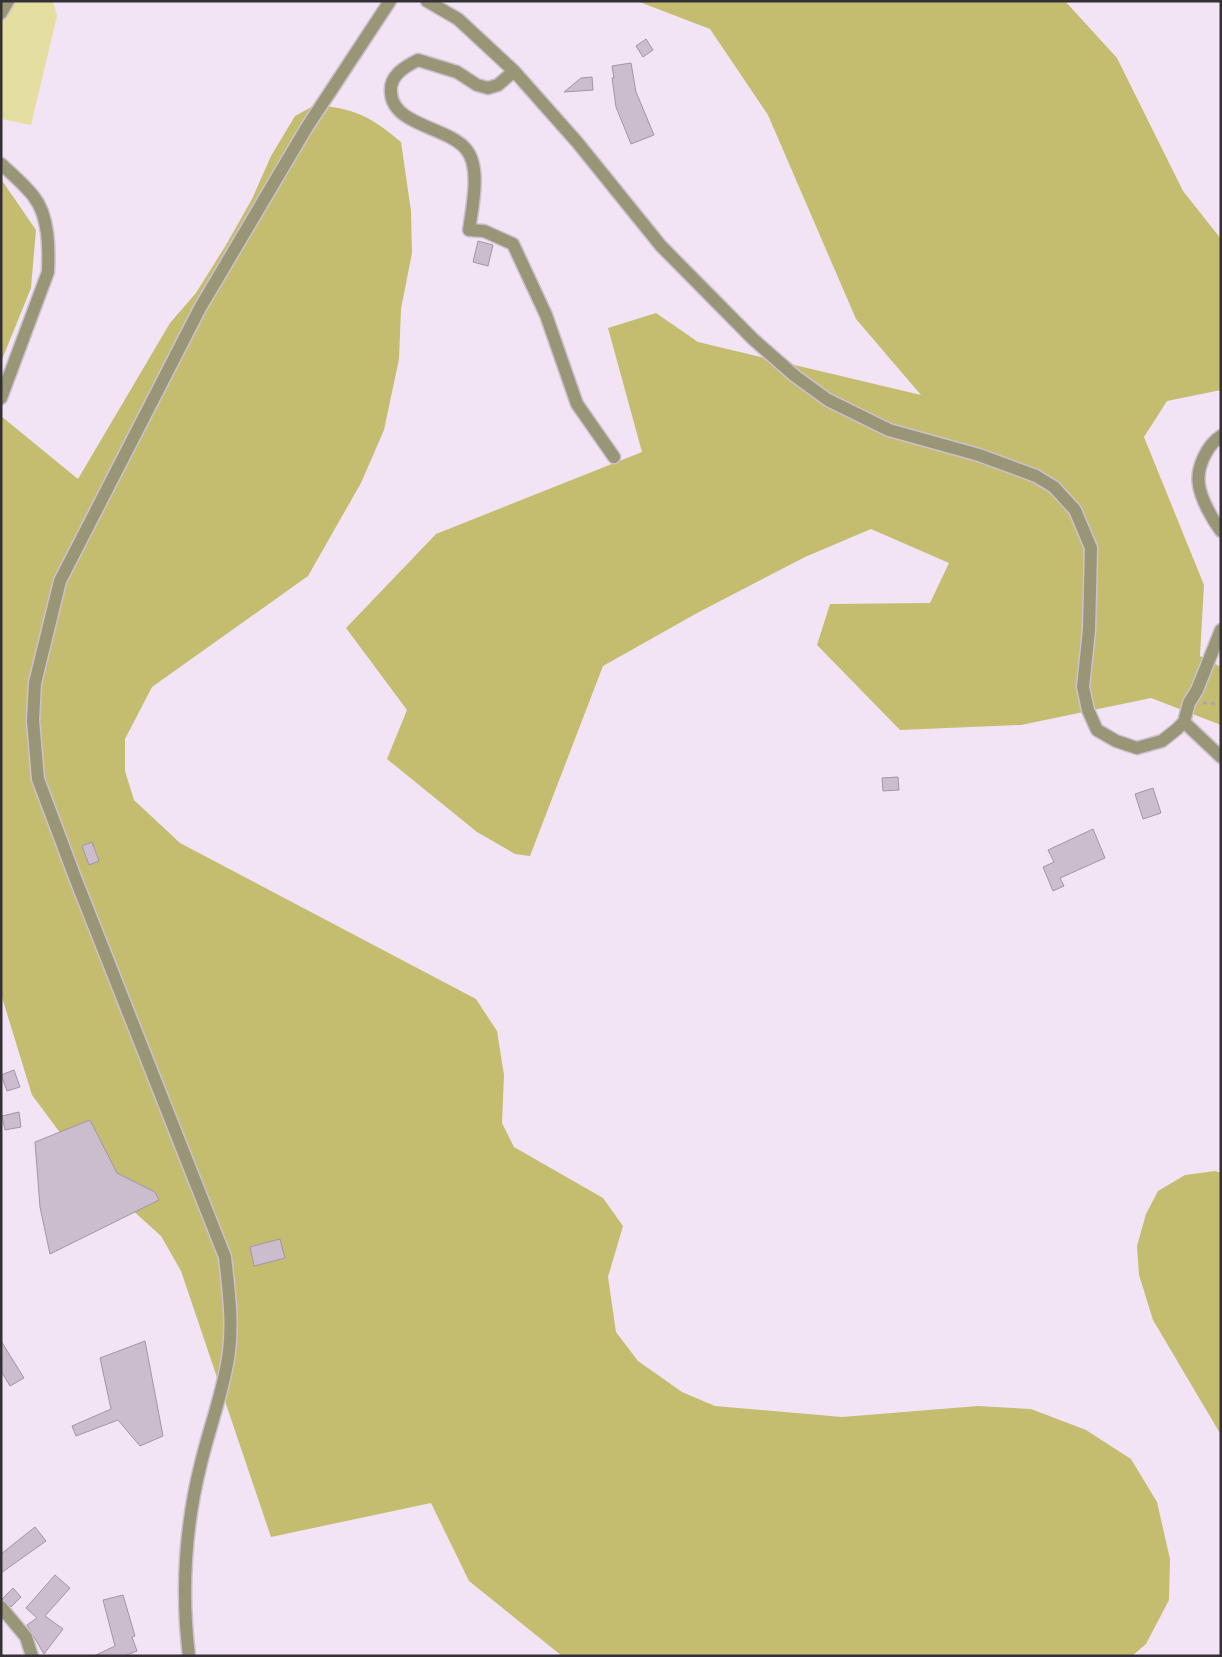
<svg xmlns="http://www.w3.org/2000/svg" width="1222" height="1657" viewBox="0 0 1222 1657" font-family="Roboto,sans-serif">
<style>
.green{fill:#e4dfa1}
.forest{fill:#c4bd70}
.building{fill:#ccbdce;stroke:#a395a5}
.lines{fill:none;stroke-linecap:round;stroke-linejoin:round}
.minor-casing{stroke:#cdc0cf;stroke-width:15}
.path{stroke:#aca1ae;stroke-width:2.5;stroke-dasharray:4 4;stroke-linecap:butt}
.minor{stroke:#989676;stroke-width:12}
</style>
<rect width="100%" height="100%" fill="#f3e4f5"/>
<!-- green -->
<path class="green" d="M1 1H53L57 16 31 125 1 119Z"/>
<!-- forest -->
<path class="forest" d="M637 1H1065L1117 58 1183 191 1221 239V390L1167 401 1144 437 1204 585 1200 656 1221 667V725L1151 698 1021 725 900 730 817 645 830 604 930 603 949 563 871 529 805 557 699 612 603 666 530 856 515 854 477 832 387 759 407 710 346 628 436 534 642 452 608 328 656 313 698 342 921 395 856 319 768 115 710 29Z
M315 105C355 108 371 117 401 142L411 211 412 253 401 309 399 359 384 430 361 483 308 576 152 687 125 739V771L134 800 180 843 476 999 497 1031 504 1075 502 1123 514 1147 603 1198 623 1226 608 1277 616 1332 638 1361 682 1392 715 1406 842 1417 978 1406 1031 1409 1086 1430 1131 1459 1157 1502 1170 1559 1169 1600 1146 1644 1132 1656H562L469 1581 431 1503 271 1537 181 1271 161 1236 87 1169 32 1095 1 994V416L78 479 170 323 196 293 226 245 252 199 271 156 295 116Z
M1 179 36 230 31 288 1 362Z
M1215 1171 1221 1173V1435L1153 1320 1139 1275 1137 1246 1146 1214 1158 1191 1185 1175Z"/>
<!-- building -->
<path class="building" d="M646 39 653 50 643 57 636 46Z
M631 63 636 92 654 135 631 144 616 107 612 78H614L612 66Z
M592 77 593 90 564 92 581 78Z
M478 241 493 245 488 266 473 262Z
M898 777 899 790 883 791 882 778Z
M1153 788 1161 813 1143 819 1135 794Z
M1093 829 1105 858 1060 878 1064 886 1053 891 1043 867 1054 862 1048 850Z
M92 842 99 861 89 865 82 846Z
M14 1070 20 1087 7 1091 1 1075Z
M19 1112 21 1127 5 1130 2 1116Z
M90 1120 117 1173 155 1192 159 1200 50 1254 40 1207 35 1142Z
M280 1239 285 1258 254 1266 250 1247Z
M1 1341 24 1378 10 1386 1 1371Z
M145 1341 163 1436 140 1446 118 1420 76 1436 72 1426 111 1409 100 1358Z
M35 1527 46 1541 1 1573V1554Z
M55 1575 70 1588 45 1616 63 1629 44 1654 27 1625 37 1618 26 1608Z
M13 1588 21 1597 11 1607 2 1599Z
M123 1595 135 1636 132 1637 137 1651 124 1656H94L115 1646 103 1600Z"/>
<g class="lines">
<defs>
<path id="minor" d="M427 1 458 19 514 71 577 142 661 246 753 339 795 376 828 400 889 430 979 455 1036 476 1054 487 1075 510 1091 548 1089 630 1083 687 1088 710 1097 730 1116 741 1137 748 1162 741 1177 729 1184 722 1189 703 1197 690 1221 630
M1 13 8 1
M514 71 498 85 488 88 477 85 457 72 418 60C404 67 389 76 391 93 393 125 446 127 465 148 482 166 472 208 469 230L484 231 513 244 546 315 577 404 614 457
M1 164C12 174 25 185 34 197 49 216 49 248 48 272L1 398
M1221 436C1207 445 1196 468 1199 485 1201 499 1212 519 1221 531
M1184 722 1221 757
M1 1607 26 1637 32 1656
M189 1656C181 1591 185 1527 201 1463 209 1430 221 1397 227 1364 234 1329 229 1292 225 1257L76 880 38 779 33 720 35 683 60 581 200 308 307 127 390 1"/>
</defs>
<!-- minor casing -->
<use href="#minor" class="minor-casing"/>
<!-- path -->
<path class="path" d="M1203 703 1221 704"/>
<!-- minor -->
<use href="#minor" class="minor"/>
</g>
<!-- border -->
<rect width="1222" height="1657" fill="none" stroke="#352f36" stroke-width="5"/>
</svg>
